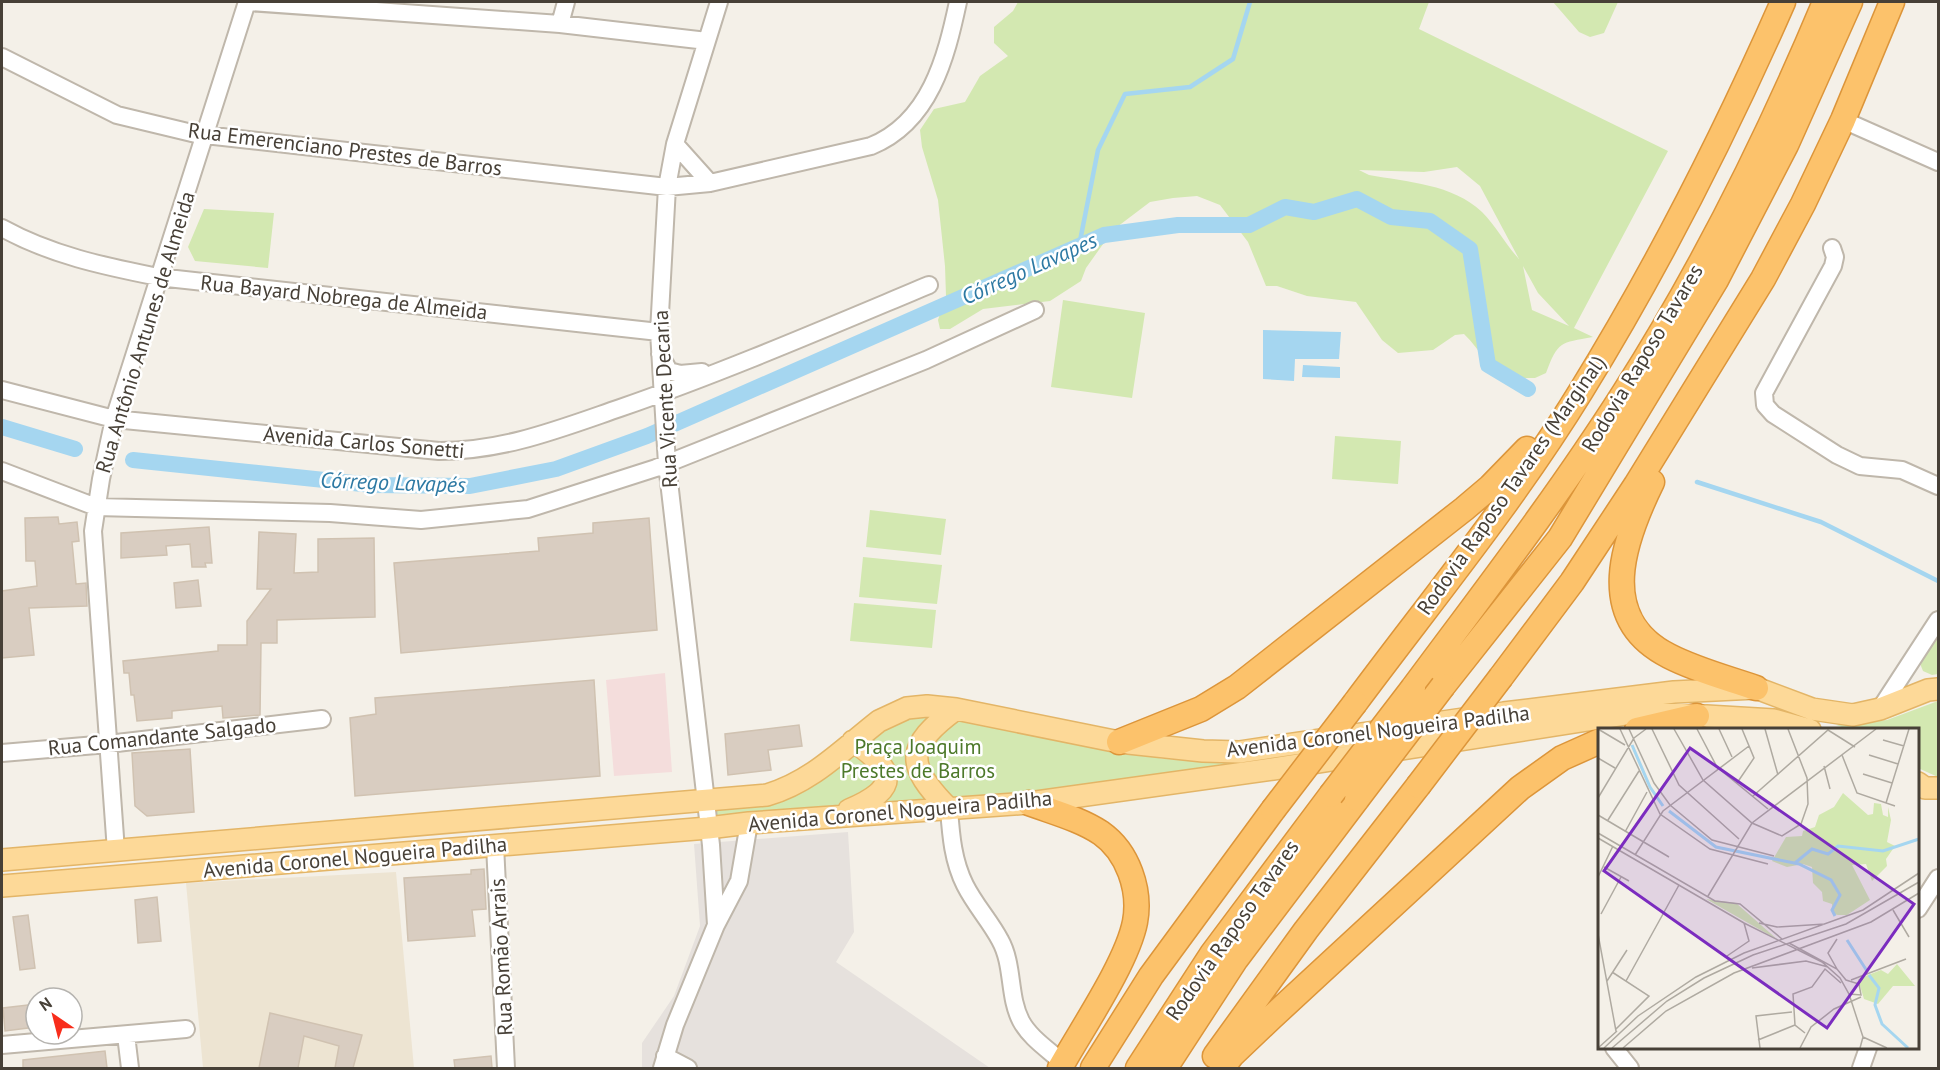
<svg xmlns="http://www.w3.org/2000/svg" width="1940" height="1070" viewBox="0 0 1940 1070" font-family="'PT Sans',sans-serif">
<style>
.industrial{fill:#e6e1dd}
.education{fill:#ede4d2}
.medical{fill:#f4dddc}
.green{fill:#d3e8b1;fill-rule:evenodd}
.water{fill:#a5d6f0}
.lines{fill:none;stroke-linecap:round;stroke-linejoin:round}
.stream{stroke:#a5d6f0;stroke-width:4.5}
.canal{stroke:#a5d6f0;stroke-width:16}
.building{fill:#d9cdc1;stroke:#d0c2b1;stroke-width:1.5}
.minor-casing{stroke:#bfb7ab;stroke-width:20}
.major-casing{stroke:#e3b567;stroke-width:24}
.highway-casing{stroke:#dc953a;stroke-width:27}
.minor{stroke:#fff;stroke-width:16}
.major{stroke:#fdd998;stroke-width:21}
.highway{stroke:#fcc26b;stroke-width:24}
.highway-bridge-casing{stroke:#dc953a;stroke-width:27;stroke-linecap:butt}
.highway-bridge{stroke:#fcc26b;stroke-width:24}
.labels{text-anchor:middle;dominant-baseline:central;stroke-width:5;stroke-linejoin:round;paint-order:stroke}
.street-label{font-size:21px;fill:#474037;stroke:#fff}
.park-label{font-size:21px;fill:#4d792a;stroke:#fff}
.water-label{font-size:22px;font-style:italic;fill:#2d79a3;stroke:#fff}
.inset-river{fill:none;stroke:#a5d6f0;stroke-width:3}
.inset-road{fill:none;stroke:#afaaa1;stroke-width:1.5}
.view{fill:#7b2cbf;fill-opacity:0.15;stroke:#7b2cbf;stroke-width:3}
.inset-edge{fill:none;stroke:#474037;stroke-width:3}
</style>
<rect width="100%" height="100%" fill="#f4f0e8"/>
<!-- industrial -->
<path class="industrial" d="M848 832 854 932 836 962 990 1068H642V1043L674 996 700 926 694 844Z"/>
<!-- education -->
<path class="education" d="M396 872 414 1068H203L186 883Z"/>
<!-- medical -->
<path class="medical" d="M665 673 672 772 614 776 606 680Z"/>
<!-- green -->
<path class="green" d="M1018 2H1429L1419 29 1668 151 1574 328 1593 337C1560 343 1558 341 1546 373L1535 378H1514L1509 386C1490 372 1481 350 1464 334L1455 335 1433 350 1398 353 1382 340 1356 302 1307 296 1277 286H1266L1248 242 1220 205 1197 196 1173 198 1150 202 1113 230 1086 268 1081 281 1050 301 983 309 950 329H940L938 320 946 296 945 266 938 200 922 147 920 130 934 109 965 102 980 76 1008 56 994 43V27L1013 11ZM1457 167 1480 186 1519 259C1506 245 1496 226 1482 212 1453 184 1407 182 1369 175L1359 170 1424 172ZM1523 266 1538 293 1569 326 1532 310Z
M1553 2H1618L1604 33 1590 37 1579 32Z
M204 209 274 213 268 268 195 261 188 247Z
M1063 300 1145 313 1132 398 1051 387Z
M1335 436 1401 441 1398 484 1332 479Z
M870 510 946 519 941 555 866 547Z
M863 557 942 565 937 604 859 597Z
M854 603 936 610 932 648 850 641Z
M1938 632V674L1932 675 1923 671 1919 661Z
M1938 701V777L1918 768V730L1848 729 1836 725 1887 720Z
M935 715 1164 759 1203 760 1301 751 1297 759 1065 792 962 797 713 818 712 809 783 800 808 790 898 718Z"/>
<!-- water -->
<path class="water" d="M1263 330 1341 332 1339 359H1295L1294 381 1263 379Z
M1303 365 1340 367V378L1302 377Z"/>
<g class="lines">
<!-- stream -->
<path class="stream" d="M1079 246 1098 150 1125 94 1190 87 1233 59 1250 2
M1697 482 1821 522 1938 581"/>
<!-- canal -->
<path class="canal" d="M2 427 75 449
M133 460 372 485 470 486 556 469 647 436 1104 235 1178 225H1249L1285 207 1314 212 1357 199 1391 217 1430 221 1470 249 1488 365 1528 389"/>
</g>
<!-- building -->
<path class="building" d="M58 517 59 524 77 522 79 541 72 542 76 584 86 583 87 606 29 608 34 655 2 658V591L37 586 35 561H26L25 518Z
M649 518 657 630 401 653 394 563 539 551 538 538 593 533V523Z
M209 527 212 563H205L206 567H192L190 544 166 546 167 555 121 558V533Z
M259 532 296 534 294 573 318 572V539L374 538 375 617 277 620V643H261L260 715 223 718 222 706 172 711V718L137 721 134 695H131L129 673H124L123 661 218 651V645H247V621L271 589H257Z
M198 580 201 606 176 608 174 583Z
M594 680 600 776 355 796 350 718 376 714 375 698Z
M799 725 802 746 768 750 771 770 728 775 725 734Z
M190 749 194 812 147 816 135 806 132 753Z
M484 869 486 909 472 910 475 936 408 941 404 878 471 874V870Z
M157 897 161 941 138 943 135 900Z
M28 915 35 968 20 970 13 917Z
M36 1004V1027L5 1031 3 1008Z
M270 1013 362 1035 353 1068H335L339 1046 304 1036 298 1068H259Z
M105 1051 107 1068H23V1060Z
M491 1056 492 1068H455L454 1060Z"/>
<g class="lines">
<defs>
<path id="minor" d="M249 2 560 24 707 41
M560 24 566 2
M2 57 117 115 196 134 667 187 710 183 871 146C930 122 946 58 958 2
M1843 120 1938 162
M675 144 710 183
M2 228C51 255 103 266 158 277L659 332
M1832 248 1835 257 1833 266 1764 393 1765 405 1773 414 1837 455 1860 466 1902 470 1938 486
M660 354 669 371 680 374 702 372
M2 390 114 419 439 451C504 451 559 429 620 408 724 372 826 328 929 285
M2 471 96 507 330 513 421 520 528 509 656 468 926 360 1035 310
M1880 709 1938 620
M2 753 108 744 322 719
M949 809C951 836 953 861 965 885 975 905 990 921 1000 940 1014 965 1008 996 1021 1021 1030 1038 1049 1050 1063 1063
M495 845 506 1068
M116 851 93 531 101 479 114 419 247 2
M1918 909 1938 878
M716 925 711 845 667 464 659 332 667 187 675 144 719 2
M126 1035 130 1068
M2 1045 186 1029
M1614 1048 1630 1068
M665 1056 688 1068
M662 1068 675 1025 716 925 739 881 749 823
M1861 1068 1868 1048"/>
<path id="major" d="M1918 783 1925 788H1938
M949 809C905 765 905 746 956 709
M849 810C901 788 895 770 853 741
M2 860 767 795C812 782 843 749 879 721L907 708 927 706 956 709 1119 742 1203 751 1239 752 1504 713 1674 692 1756 688 1812 709 1853 715 1880 709 1928 690 1938 689
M2 886 708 828 749 823 1029 803 1273 769 1639 712 1774 720 1810 730"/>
<path id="highway" d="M1652 482C1624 539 1594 618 1669 656 1696 670 1727 678 1756 688
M1501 677 1572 582 1636 485 1763 279 1803 204 1843 120 1892 2
M1443 686 1560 538 1716 280 1786 145 1850 2
M1413 688C1485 591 1559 495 1624 393 1703 269 1769 136 1825 2
M1355 703C1431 601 1514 500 1581 391 1658 266 1724 136 1783 2
M1637 730 1697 716
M1119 742 1201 709 1237 687 1464 509 1490 487 1527 449
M1029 803C1053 812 1080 819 1101 833 1128 852 1141 890 1135 922 1127 963 1081 1030 1060 1068
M1215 1056 1306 930 1418 786
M1093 1068 1151 976 1273 810
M1138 1068 1212 954 1331 795
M1165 1068 1236 959 1357 799
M1222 1068 1232 1055 1272 1017 1520 788 1562 758 1600 741"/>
</defs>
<!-- minor casing -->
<use href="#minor" class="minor-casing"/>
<!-- major casing -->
<use href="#major" class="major-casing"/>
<!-- highway casing -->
<use href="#highway" class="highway-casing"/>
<!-- minor -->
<use href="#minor" class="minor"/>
<!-- major -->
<use href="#major" class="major"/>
<!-- highway -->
<use href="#highway" class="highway"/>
<defs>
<path id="highway-bridge" d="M1418 786 1501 677
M1331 795 1413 688
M1357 799 1443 686
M1273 810 1355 703"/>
</defs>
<!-- highway-bridge casing -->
<use href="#highway-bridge" class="highway-bridge-casing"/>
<!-- highway-bridge -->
<use href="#highway-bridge" class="highway-bridge"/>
</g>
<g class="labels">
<!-- street labels -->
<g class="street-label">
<text transform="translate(345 149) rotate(7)">Rua Emerenciano Prestes de Barros</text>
<text transform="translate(344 297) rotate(6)">Rua Bayard Nobrega de Almeida</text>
<text transform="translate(145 332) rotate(-73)">Rua Antônio Antunes de Almeida</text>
<text transform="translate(1642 358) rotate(-59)">Rodovia Raposo Tavares</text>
<text transform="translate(665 399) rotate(-93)">Rua Vicente Decaria</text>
<text transform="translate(364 442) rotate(5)">Avenida Carlos Sonetti</text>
<text transform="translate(1511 485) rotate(-55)">Rodovia Raposo Tavares (Marginal)</text>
<text transform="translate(1378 731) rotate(-7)">Avenida Coronel Nogueira Padilha</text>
<text transform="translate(162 736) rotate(-6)">Rua Comandante Salgado</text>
<text transform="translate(900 811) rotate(-5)">Avenida Coronel Nogueira Padilha</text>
<text transform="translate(355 857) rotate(-5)">Avenida Coronel Nogueira Padilha</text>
<text transform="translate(1232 930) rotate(-55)">Rodovia Raposo Tavares</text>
<text transform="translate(501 957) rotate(-93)">Rua Romão Arrais</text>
</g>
<!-- park labels -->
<g class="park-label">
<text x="918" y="746">Praça Joaquim<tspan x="918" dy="24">Prestes de Barros</tspan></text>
</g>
<!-- water labels -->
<g class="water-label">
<text transform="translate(1029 268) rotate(-24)">Córrego Lavapes</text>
<text transform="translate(393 482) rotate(2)">Córrego Lavapés</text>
</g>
</g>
<!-- overview -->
<g transform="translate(1598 728)">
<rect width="321" height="321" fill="#f4f0e8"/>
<path d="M245 65 270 87 275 86 276 75 283 76 285 87 290 89V79L293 92 289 114 297 118 288 131 289 138 274 153 268 136 254 137 272 172 249 187H240L235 186 234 176 225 173 224 164 215 155 214 139 205 136 189 139 174 133 188 109 204 108 205 103 217 99 221 87 236 79ZM108 171 138 175 180 212ZM299 236 317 258H295L280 276 266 271 260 251 283 242 290 246Z" fill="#d3e8b1"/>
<path class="inset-river" d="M34 17 52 59 65 78M71 83 118 119 201 136 233 152 242 167 234 182 237 188M197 135 214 121 230 126 240 118 285 123 321 111M249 212 269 243M271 247 281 260 277 277 284 296 310 320"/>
<path class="inset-road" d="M0 1 27 17M22 1 62 86 112 121 170 136M31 1 56 55 72 77 114 112 176 128M54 1 81 57 141 111M76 1 105 52 154 95 184 108 203 96 210 76 209 50 190 1M99 1 119 39 170 81M121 1 134 29M167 1 180 47M285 12 306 18M244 27 259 65 297 78M271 27 300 36M0 30 17 40M226 38 232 61M265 46 294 55M139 55 156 30 144 1M155 68 230 2 257 19M0 70 36 10 48 1M288 75 311 1M0 87 71 129M10 92 41 43M27 104 49 64M0 105 117 173 142 176 184 211M0 110 146 195 224 234 242 250 251 266 263 267 261 256 248 252 239 241 191 215M37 127 65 83 151 18M6 139 31 153M0 149 15 118M110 168 154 95 278 1M295 182 311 209M3 186 23 149M161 195 179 199 227 196M0 206 18 303M239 211 230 225 239 241M129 228 151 213 146 195M154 240 208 233 230 239M14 244 51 268 18 301M253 252 308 231M9 253 29 222M28 253 81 157M251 266 265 309 262 320M207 305 197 297 195 266 214 259 227 241 243 255M265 309 289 320M160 312 197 297M0 320 19 303M6 320 40 288 98 249 146 225 265 182 321 145M14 320 69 273 106 250 155 227 248 196 321 154M25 320 68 283 136 245 273 194 321 165M162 320 158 288 194 284M202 320 213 299 236 281 263 269"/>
<path class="view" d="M92 20 316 176 229 300 6 143Z"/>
<rect width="321" height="321" class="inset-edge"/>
</g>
<!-- border -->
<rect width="1940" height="1070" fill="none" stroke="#474037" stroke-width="6"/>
<!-- north arrow -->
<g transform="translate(54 1016) rotate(325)"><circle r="28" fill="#ffffff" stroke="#b5b3af" stroke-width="1.5"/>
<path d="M0-4.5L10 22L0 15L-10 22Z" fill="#f82d1b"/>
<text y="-9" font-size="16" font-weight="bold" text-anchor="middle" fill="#474037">N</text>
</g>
</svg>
